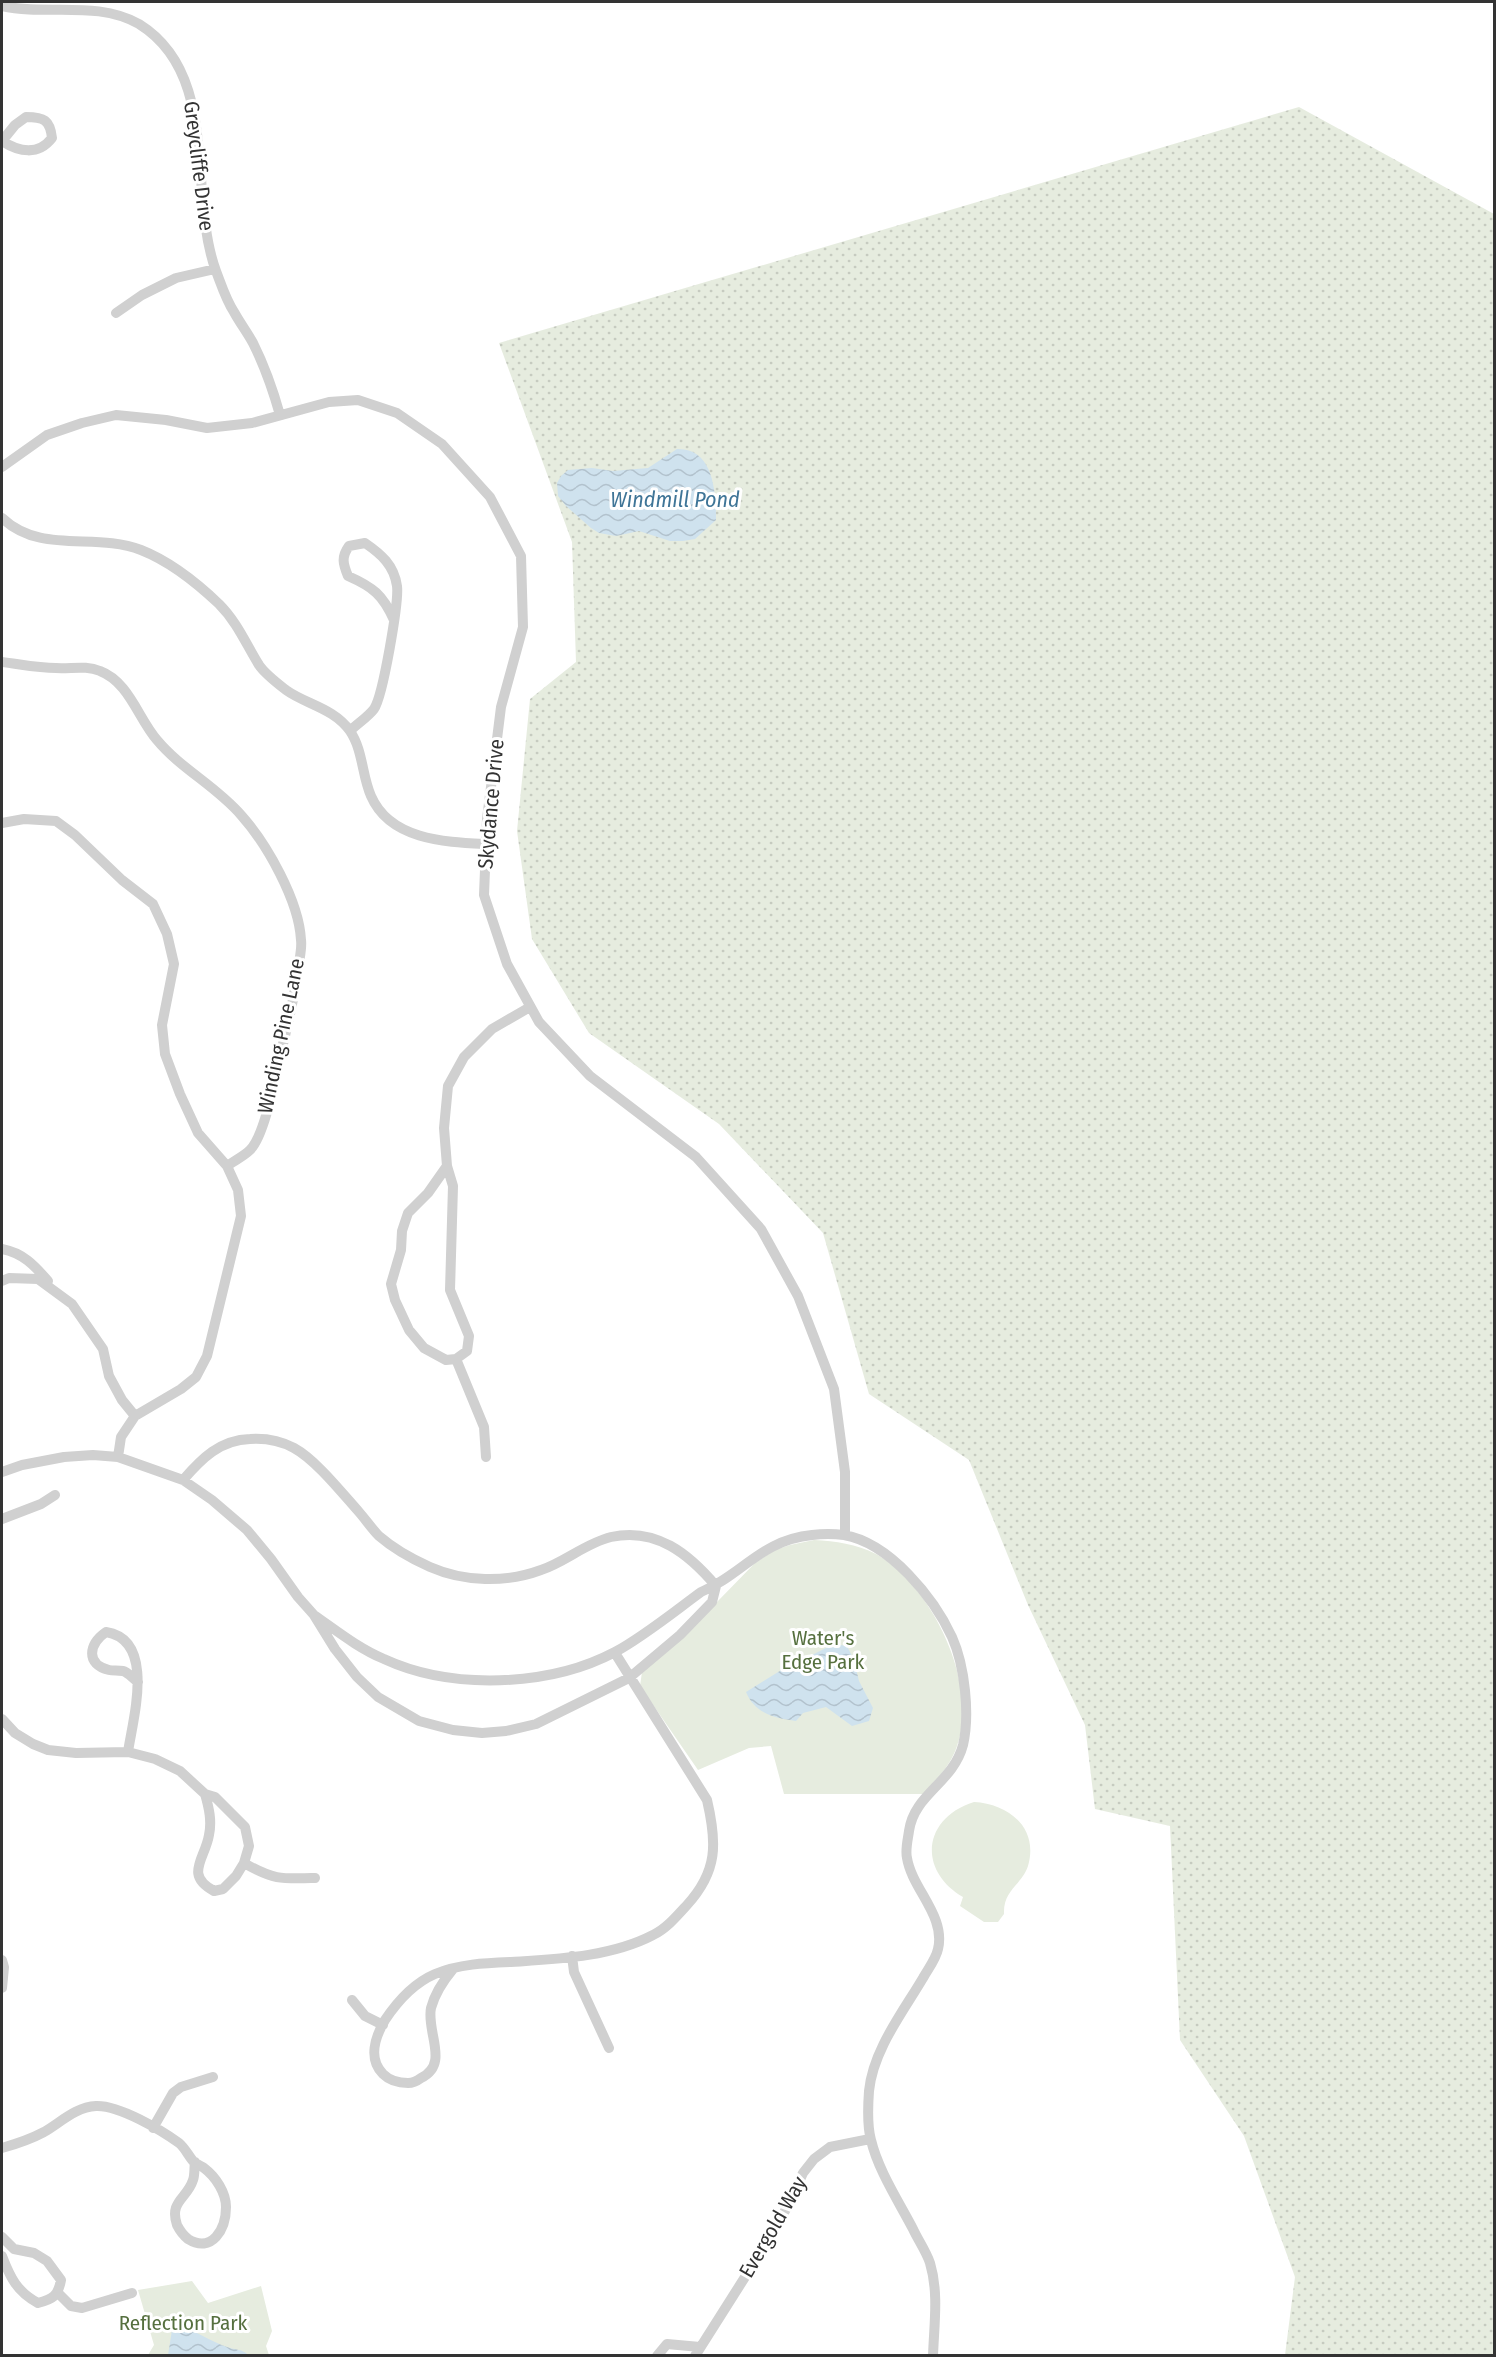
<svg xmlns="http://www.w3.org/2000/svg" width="1496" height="2357" viewBox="0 0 1496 2357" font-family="'Fira Sans Condensed',sans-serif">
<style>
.grass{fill:url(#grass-dots)}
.park{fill:#e6ecdf}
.water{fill:url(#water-waves)}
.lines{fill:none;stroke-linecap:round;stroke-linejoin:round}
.minor{stroke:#d0d0d0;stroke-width:10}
.labels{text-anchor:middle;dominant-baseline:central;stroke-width:6;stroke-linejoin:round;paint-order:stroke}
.street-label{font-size:21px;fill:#333;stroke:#fff}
.park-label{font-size:21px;fill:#56703f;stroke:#fff}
.water-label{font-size:22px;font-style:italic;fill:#3f7597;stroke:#fff}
</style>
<defs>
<pattern id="grass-dots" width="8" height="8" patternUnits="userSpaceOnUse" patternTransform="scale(1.5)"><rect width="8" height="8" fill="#e6ecdf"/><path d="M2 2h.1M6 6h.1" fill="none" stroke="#c6cbc0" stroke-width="1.8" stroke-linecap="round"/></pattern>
<pattern id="water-waves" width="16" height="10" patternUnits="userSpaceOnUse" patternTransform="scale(1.5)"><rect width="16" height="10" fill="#cfe2ee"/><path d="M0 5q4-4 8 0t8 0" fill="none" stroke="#b2c2cd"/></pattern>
</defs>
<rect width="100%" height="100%" fill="#fff"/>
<!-- grass -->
<path class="grass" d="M1299 107 1494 214V2355H1285L1295 2277 1244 2136 1180 2040 1170 1826 1095 1809 1085 1725 1028 1605 969 1460 869 1394 823 1233 719 1124 589 1033 532 939 517 831 530 699 576 662 572 542 499 343Z"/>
<!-- park -->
<path class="park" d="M814 1540C836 1541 856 1544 876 1554 932 1586 979 1683 957 1746 951 1765 937 1779 923 1794H784L771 1746 749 1748 698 1770 640 1686 642 1672 677 1643 755 1563 775 1550 790 1545Z
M974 1802C1009 1804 1039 1828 1028 1866 1021 1886 1003 1890 1004 1914L998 1922H984L960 1906 963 1897C917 1870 923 1818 974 1802Z
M192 2281 208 2303 261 2286 272 2331 266 2346 269 2355H148L154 2345 138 2290Z"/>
<!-- water -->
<path class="water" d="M677 449C714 448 716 493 716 520L695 539 683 541H670L639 531 616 536 599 533 591 528 566 506 558 496 557 483 561 476 568 470 592 468 613 471 648 468Z
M834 1644 847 1646 854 1660 859 1681 873 1708 869 1721 852 1726 826 1707 803 1713 796 1721C775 1718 755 1714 746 1692L783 1669 791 1659 802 1660Z
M175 2324C194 2329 209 2341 227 2347 235 2350 243 2349 248 2355H168L172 2330Z"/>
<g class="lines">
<!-- minor -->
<path class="minor" d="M2 6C47 16 97 0 139 24 221 75 187 192 216 271 221 284 226 300 234 312 240 323 247 332 253 343 265 367 273 390 280 415
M26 117C44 117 50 120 52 138 38 156 19 152 2 141L15 125Z
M116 313 142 295 176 278 215 269
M2 467 47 435 82 423 116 415 166 420 207 428 252 423 329 402 358 400 397 413 442 444 490 497 521 556 523 627 501 707 487 819 484 895 507 964 539 1022 590 1076 696 1157 761 1229 798 1296 834 1389 845 1472V1535
M2 518C41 555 95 532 141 550 169 561 197 583 219 604 237 622 246 644 259 665 265 674 277 683 286 690 305 704 334 708 350 731 363 750 362 776 371 796 390 840 445 842 486 844
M2 662C19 664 38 668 56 668 71 669 86 665 100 671 129 682 138 718 157 740 181 769 216 786 241 815 267 844 299 901 301 940 302 947 300 956 299 963 295 994 288 1025 280 1056 275 1078 265 1135 250 1150 244 1156 234 1161 227 1166
M350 731C357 724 368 717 374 709 383 696 399 602 397 586 394 565 381 554 365 543L349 546C341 557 343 564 348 576 373 587 383 595 394 620
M2 823 24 819 56 821 75 835 122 880 153 904 167 934 174 964 162 1025 165 1054 180 1094 198 1133 227 1166 238 1190 241 1216 207 1356 196 1377 181 1389 135 1416 121 1437 118 1457
M447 1166 428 1193 408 1213 402 1231 401 1250 391 1284 395 1300 409 1330 424 1348 446 1360 456 1359 467 1351 469 1336 450 1290 453 1186 447 1166 444 1128 448 1086 464 1057 492 1029 530 1007
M2 1249C23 1253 34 1265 48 1281
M2 1281 9 1278 38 1279 72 1304 103 1349 109 1376 122 1400 135 1416
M456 1359 484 1427 486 1457
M2 1472 22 1465 64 1457 93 1455 118 1457 183 1480 212 1500 247 1530 271 1559 298 1597 314 1615 335 1649 357 1677 378 1697 419 1721 453 1730 482 1733 506 1731 536 1724 629 1678 680 1635 712 1602 716 1586
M183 1480C202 1458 220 1440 250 1439 265 1438 281 1441 294 1448 316 1460 342 1493 359 1512 366 1520 372 1529 379 1536 394 1549 412 1559 430 1567 464 1582 506 1583 541 1570 565 1562 586 1543 611 1537 656 1527 689 1554 716 1586
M2 1519 41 1504 55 1495
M314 1615C337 1631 358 1648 384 1659 451 1690 549 1687 615 1652 643 1637 675 1611 701 1592 742 1575 761 1540 812 1535 821 1534 835 1534 844 1535 890 1543 934 1598 952 1637 965 1666 970 1715 963 1745 953 1783 914 1794 909 1831 908 1839 905 1850 907 1858 912 1889 946 1916 938 1949 936 1959 928 1969 923 1978 903 2012 873 2050 869 2091 868 2105 867 2126 871 2140 878 2170 899 2202 913 2229 918 2240 926 2251 930 2263 939 2293 934 2325 933 2356
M2 1719 15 1733 33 1744 48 1750 76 1753 128 1752 155 1759 180 1771 205 1794 215 1797 245 1827 249 1846 244 1863 236 1876 223 1889 214 1891C184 1875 205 1859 209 1835 212 1821 209 1808 205 1794
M128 1752C133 1718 156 1640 106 1632 89 1644 85 1664 109 1670 113 1671 118 1670 123 1671 128 1672 133 1679 138 1682
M244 1863C273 1880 282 1879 315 1878
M572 1956 574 1972 609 2048
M2 1960 4 1967 2 1988
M453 1969C443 1981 435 1993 431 2008 426 2032 450 2064 421 2078 417 2081 413 2083 408 2083 399 2083 390 2081 383 2074 368 2059 375 2037 385 2020 397 2002 414 1983 435 1974 459 1964 485 1963 511 1962 557 1959 611 1957 653 1935 666 1929 677 1916 687 1905 718 1871 717 1843 707 1800L615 1653
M352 2000 365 2016 383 2025
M153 2128 173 2093 181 2087 213 2077
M2 2148C16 2144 31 2139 44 2132 61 2122 76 2107 96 2106 119 2105 161 2130 179 2143 185 2148 188 2155 193 2161 196 2164 201 2166 204 2168 216 2177 226 2193 226 2207 226 2229 212 2254 188 2239 183 2235 180 2231 177 2225 169 2201 187 2199 193 2180 195 2175 194 2168 195 2162
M2 2237 14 2249 34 2253 47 2261 61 2280C58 2296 53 2299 38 2303 17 2292 10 2277 2 2256
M58 2293 71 2306 82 2308 132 2293
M657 2356 667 2344 700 2347
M695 2356 771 2236 791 2200 803 2173 814 2159 830 2147 870 2139"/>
</g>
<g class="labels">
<!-- street labels -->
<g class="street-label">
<text transform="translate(199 166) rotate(83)">Greycliffe Drive</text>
<text transform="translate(491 804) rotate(-85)">Skydance Drive</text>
<text transform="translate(281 1036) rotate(-78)">Winding Pine Lane</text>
<text transform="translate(773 2227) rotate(-60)">Evergold Way</text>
</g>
<!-- park labels -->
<g class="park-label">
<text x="823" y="1638">Water's<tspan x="823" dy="24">Edge Park</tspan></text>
<text x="183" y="2323">Reflection Park</text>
</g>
<!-- water labels -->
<g class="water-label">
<text x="675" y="499">Windmill Pond</text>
</g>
</g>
<!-- border -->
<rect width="1496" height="2357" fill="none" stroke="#333333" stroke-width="6"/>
</svg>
